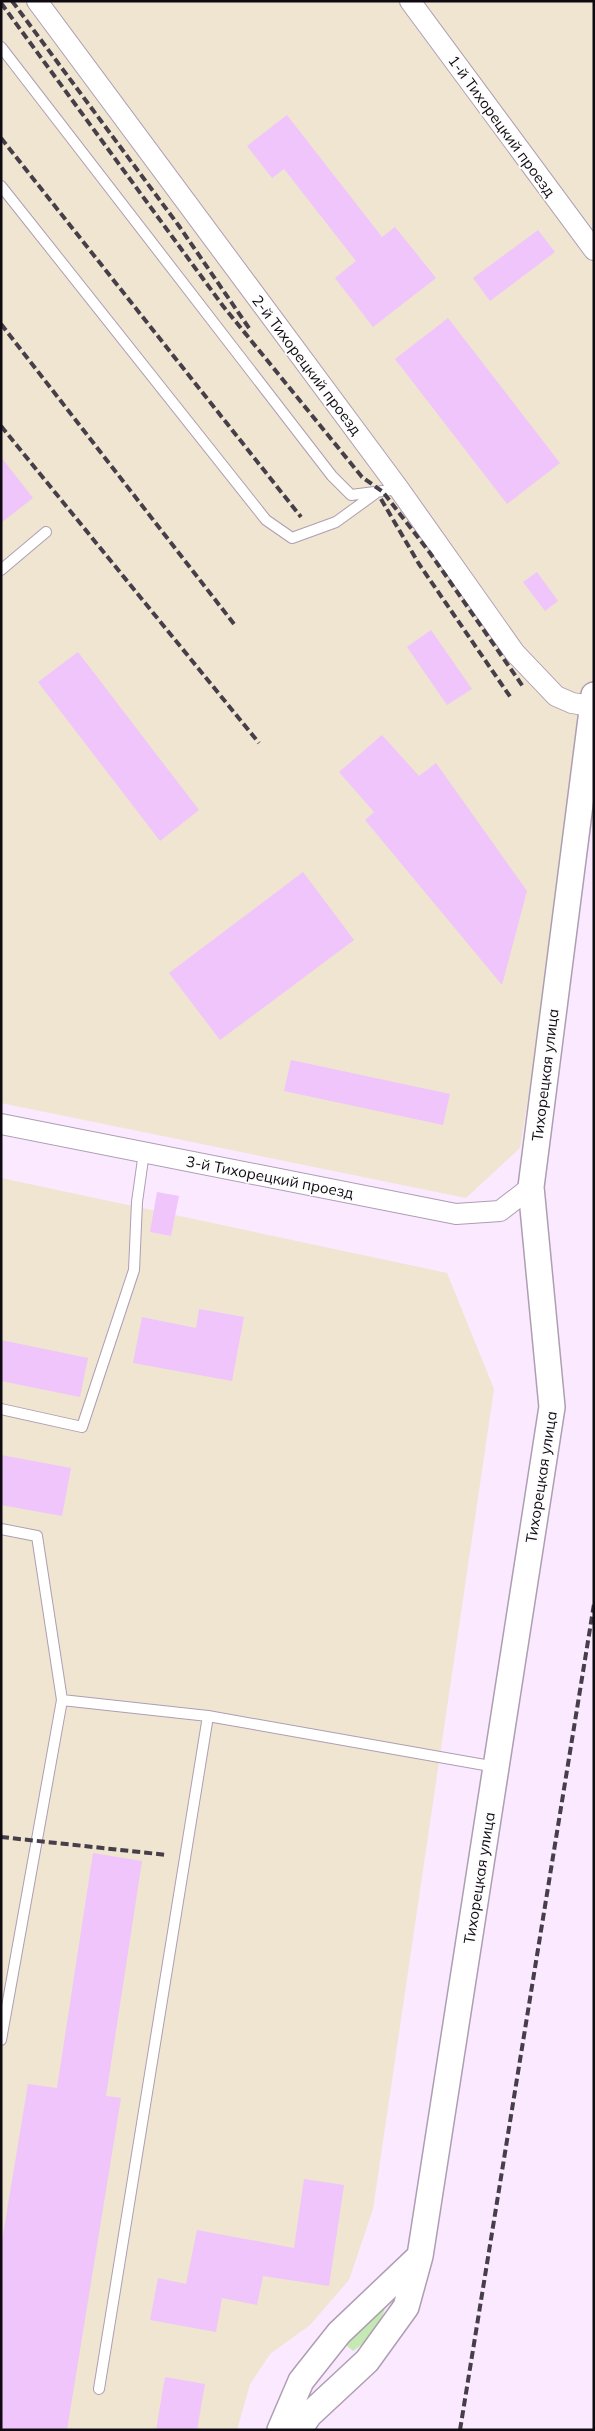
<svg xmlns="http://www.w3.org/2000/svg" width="595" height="2431" viewBox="0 0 595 2431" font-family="Mulish,sans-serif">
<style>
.industrial{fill:#efe5d0}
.green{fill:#c5e9b2}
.building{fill:#efc5fc}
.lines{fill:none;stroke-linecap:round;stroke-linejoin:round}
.service-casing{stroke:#ae9eb2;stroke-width:12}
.minor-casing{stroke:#ae9eb2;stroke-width:22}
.tertiary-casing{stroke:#ae9eb2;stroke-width:28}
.service{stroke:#fff;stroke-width:10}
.minor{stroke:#fff;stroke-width:20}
.tertiary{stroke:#fff;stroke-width:25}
.rail{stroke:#463e49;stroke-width:4;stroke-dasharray:8 4;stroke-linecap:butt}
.labels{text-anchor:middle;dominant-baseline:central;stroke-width:4;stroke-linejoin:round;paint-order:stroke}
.street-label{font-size:15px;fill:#0f0a11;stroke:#fdfdfd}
</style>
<rect width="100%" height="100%" fill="#fae9ff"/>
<!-- industrial -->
<path class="industrial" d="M1 1H594V687L520 1148 466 1198 1 1103Z
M1 1178 447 1273 494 1389 373 2209 349 2280 310 2325 270 2354 250 2384 237 2430H1Z"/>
<!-- green -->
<path class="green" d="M379 2305 385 2308C379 2329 370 2339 353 2351L345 2344Z"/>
<!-- building -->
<path class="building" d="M287 115 382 237 395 227 436 278 373 327 335 278 356 261 284 169 272 178 247 146Z
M538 230 555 252 490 301 473 278Z
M448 318 560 463 507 504 395 359Z
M1 457 33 498 1 523Z
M537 572 558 601 545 611 523 582Z
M431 630 472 689 447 705 407 647Z
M78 652 199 810 160 841 38 682Z
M382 735 419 776 436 763 527 891 502 985 365 820 374 812 339 772Z
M303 872 354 940 220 1040 169 973Z
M291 1060 450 1094 443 1125 284 1091Z
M157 1192 179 1196 171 1236 150 1232Z
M199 1309 244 1317 232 1381 133 1363 142 1317 196 1328Z
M1 1340 88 1358 80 1397 1 1381Z
M1 1455 71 1468 62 1516 1 1505Z
M93 1853 142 1861 106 2096 121 2098 67 2430H1V2247L28 2084 57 2088Z
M304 2179 344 2185 329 2286 263 2276 257 2305 222 2298 216 2332 150 2320 158 2278 186 2284 197 2230 294 2248Z
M165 2377 205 2384 197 2430H156Z"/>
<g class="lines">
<defs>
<path id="service" d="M1 47 332 476 351 495 399 489
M1 186 266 520 292 538 336 522 376 493
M1 570 46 532
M1 1409 82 1427 134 1270 137 1202 144 1152
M1 1529 37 1536 62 1700 208 1716 496 1767
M1 2040 62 1700
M99 2389 208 1716"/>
<path id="minor" d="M37 1 399 489 515 653 556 696 572 703 591 706
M410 1 594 250
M1 1124 456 1214 500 1211 531 1187"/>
<path id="tertiary" d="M280 2430 301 2381 339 2333 420 2256
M299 2430 309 2415 367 2361 406 2307 420 2256 552 1407 531 1187 594 695"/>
</defs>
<!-- service casing -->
<use href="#service" class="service-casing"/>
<!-- minor casing -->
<use href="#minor" class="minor-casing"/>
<!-- tertiary casing -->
<use href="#tertiary" class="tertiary-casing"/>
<!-- service -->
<use href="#service" class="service"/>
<!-- minor -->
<use href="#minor" class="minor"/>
<!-- tertiary -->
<use href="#tertiary" class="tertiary"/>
<!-- rail -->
<path class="rail" d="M12 1 179 226 251 331
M1 3 223 306 362 477 383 492 430 553 524 688
M1 138 301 517
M1 324 234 624
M1 426 259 743
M381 499 419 564 511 698
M1 1837 167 1855
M460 2430 594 1604"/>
</g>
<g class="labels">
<!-- street labels -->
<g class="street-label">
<text transform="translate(502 126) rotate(54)">1-й Тихорецкий проезд</text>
<text transform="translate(307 365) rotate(53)">2-й Тихорецкий проезд</text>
<text transform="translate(545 1075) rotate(-83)">Тихорецкая улица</text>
<text transform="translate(270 1177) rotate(11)">3-й Тихорецкий проезд</text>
<text transform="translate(541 1477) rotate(-81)">Тихорецкая улица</text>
<text transform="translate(479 1878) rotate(-81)">Тихорецкая улица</text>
</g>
</g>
<!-- border -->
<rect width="595" height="2431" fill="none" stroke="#0f0a11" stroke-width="5"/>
</svg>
